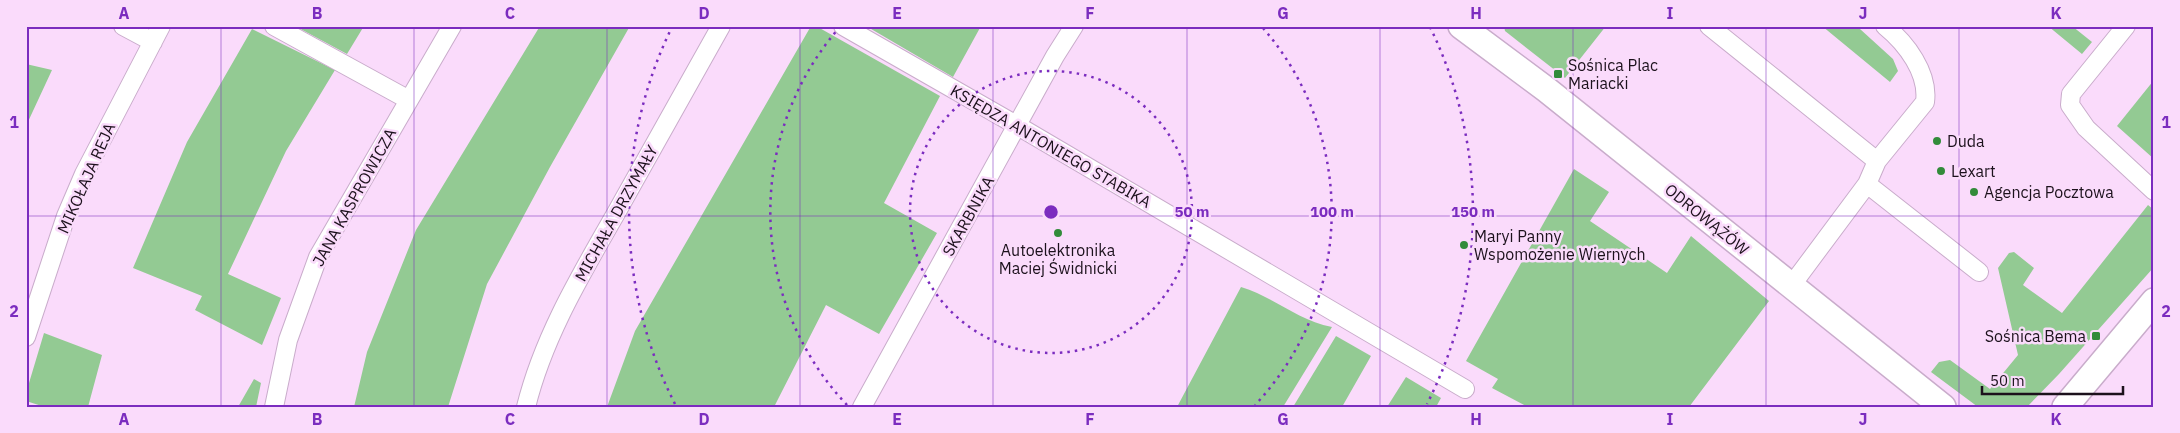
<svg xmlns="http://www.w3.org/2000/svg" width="2180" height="433" viewBox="0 0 2180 433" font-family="'IBM Plex Sans',sans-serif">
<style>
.green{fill:#93ca93}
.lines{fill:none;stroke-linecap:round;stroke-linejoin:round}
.street-casing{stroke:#c9accb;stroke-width:20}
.secondary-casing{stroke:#c9accb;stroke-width:28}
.street{stroke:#fff;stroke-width:18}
.secondary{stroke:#fff;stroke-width:25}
.grid{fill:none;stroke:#7b2cbf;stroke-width:1;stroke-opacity:0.55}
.ring{fill:none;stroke:#7b2cbf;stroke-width:2.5;stroke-dasharray:2.5 5}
.poi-dot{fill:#328b3a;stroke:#fadbfb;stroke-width:2}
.labels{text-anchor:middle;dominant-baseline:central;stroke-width:5;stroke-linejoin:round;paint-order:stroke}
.poi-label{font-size:16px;fill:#1c111c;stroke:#fadbfb;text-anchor:start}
.street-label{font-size:16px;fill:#1c111c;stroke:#fadbfb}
.centre{fill:#7b2cbf;stroke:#fadbfb;stroke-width:2.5}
.ring-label{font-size:15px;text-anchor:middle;font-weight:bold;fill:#7b2cbf;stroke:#fadbfb;stroke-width:5;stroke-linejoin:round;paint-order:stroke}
.neatline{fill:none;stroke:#7b2cbf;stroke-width:2}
.grid-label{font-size:16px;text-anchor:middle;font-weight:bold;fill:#7b2cbf}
</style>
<rect width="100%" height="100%" fill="#fadbfb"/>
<!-- green -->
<path class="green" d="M295 26H364L347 54Z
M540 26H630L550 167 487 284 448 407H354L367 352 416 230Z
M811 26H816L940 96 884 203 937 233 879 334 826 305 774 407H607L635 331Z
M866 26H981L953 77Z
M1504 26H1606L1565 78 1505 31Z
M1822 26H1856L1860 29 1893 59 1898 71 1890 82Z
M2048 26H2072L2092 42 2082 54Z
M252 29 335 70 286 151 228 274 281 298 262 345 195 310 202 296 133 268 187 142Z
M26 64 52 70 26 126Z
M2154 80V159L2117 126Z
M1574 169 1609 192 1590 221 1667 273 1691 236 1769 301 1689 407H1528L1492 388 1498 379 1466 361Z
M2148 205 2154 210V267L2059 374 2027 407H1978L1931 372 1939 362 1950 360 1990 389 2018 355 1998 268 2009 253 2014 252 2034 268 2023 285 2062 313Z
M1241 287C1274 297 1297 320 1332 327L1283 407H1177Z
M44 333 102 355 88 407H45L26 401V393Z
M1336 336 1371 356 1342 407H1293Z
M1406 377 1441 398 1436 407H1387Z
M254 379 261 383 256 407H238Z"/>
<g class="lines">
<defs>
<path id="street" d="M123 26 153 42
M274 26 409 100
M843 26 1018 126 1465 389
M1709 26 1877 161
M2126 26 2071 94 2070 105 2086 128 2154 191
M1867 184 1979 272
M1791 286 1867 184 1877 161 1925 102C1929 73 1906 43 1885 26
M26 337 66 216 84 174 161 26
M274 407 288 340 318 257 452 26
M526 407C543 338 580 276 615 215 650 152 686 89 721 26
M862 407 1055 56 1074 26"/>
<path id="secondary" d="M1461 26 1547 90 1943 407
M2065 407 2154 301"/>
</defs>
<!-- street casing -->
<use href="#street" class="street-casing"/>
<!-- secondary casing -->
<use href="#secondary" class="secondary-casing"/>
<!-- street -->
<use href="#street" class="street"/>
<!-- secondary -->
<use href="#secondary" class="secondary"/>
</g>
<!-- grid -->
<path class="grid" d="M221 26V407M414 26V407M607 26V407M800 26V407M993 26V407M1187 26V407M1380 26V407M1573 26V407M1766 26V407M1959 26V407M26 216H2154"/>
<!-- distance rings -->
<g class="ring">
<circle cx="1051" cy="212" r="141"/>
<path d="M847 405A281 281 0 0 1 839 28M1263 28A281 281 0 0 1 1255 405"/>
<path d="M675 404A422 422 0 0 1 672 27M1430 27A422 422 0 0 1 1427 404"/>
</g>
<!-- markers -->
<g class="poi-dot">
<rect x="1553" y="69" width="10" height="10" rx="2.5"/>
<circle cx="1937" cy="141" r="5"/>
<circle cx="1941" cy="171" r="5"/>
<circle cx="1974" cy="192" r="5"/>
<circle cx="1058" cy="233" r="5"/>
<circle cx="1464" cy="245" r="5"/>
<rect x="2091" y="331" width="10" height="10" rx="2.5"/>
</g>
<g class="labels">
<!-- poi labels -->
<g class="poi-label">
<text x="1568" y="65">Sośnica Plac<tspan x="1568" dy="18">Mariacki</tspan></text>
<text x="1947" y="141">Duda</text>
<text x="1951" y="171">Lexart</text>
<text x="1984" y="192">Agencja Pocztowa</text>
<text x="1474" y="236">Maryi Panny<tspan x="1474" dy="18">Wspomożenie Wiernych</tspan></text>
<text x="1058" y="250" text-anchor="middle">Autoelektronika<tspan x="1058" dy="18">Maciej Świdnicki</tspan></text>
<text x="2086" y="336" text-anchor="end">Sośnica Bema</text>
</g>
<!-- street labels -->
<g class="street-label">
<text transform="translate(1051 146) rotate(30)">KSIĘDZA ANTONIEGO STABIKA</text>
<text transform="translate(86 178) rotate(-66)">MIKOŁAJA REJA</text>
<text transform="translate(354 197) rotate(-61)">JANA KASPROWICZA</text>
<text transform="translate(616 213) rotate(-61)">MICHAŁA DRZYMAŁY</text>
<text transform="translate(968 216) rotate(-61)">SKARBNIKA</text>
<text transform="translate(1707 219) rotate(39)">ODROWĄŻÓW</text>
</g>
</g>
<circle cx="1051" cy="212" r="8" class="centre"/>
<g class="ring-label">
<text x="1192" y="217">50 m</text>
<text x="1332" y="217">100 m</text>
<text x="1473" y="217">150 m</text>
</g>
<!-- border -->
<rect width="2180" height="433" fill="none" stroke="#fadbfb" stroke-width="55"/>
<!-- scale -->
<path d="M1982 386v8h141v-8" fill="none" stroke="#1c111c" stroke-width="2.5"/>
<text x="1990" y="386" font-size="15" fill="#1c111c" stroke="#fadbfb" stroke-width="4" paint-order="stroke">50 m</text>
<rect x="28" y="28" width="2124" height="378" class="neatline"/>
<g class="grid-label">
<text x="124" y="19">A</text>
<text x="317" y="19">B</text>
<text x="510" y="19">C</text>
<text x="704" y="19">D</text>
<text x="897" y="19">E</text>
<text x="1090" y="19">F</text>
<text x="1283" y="19">G</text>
<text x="1476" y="19">H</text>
<text x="1670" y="19">I</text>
<text x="1863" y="19">J</text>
<text x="2056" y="19">K</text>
<text x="14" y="128">1</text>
<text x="2166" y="128">1</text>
<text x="14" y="317">2</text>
<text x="2166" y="317">2</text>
<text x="124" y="425">A</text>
<text x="317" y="425">B</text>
<text x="510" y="425">C</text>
<text x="704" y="425">D</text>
<text x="897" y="425">E</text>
<text x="1090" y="425">F</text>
<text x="1283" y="425">G</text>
<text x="1476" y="425">H</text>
<text x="1670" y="425">I</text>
<text x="1863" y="425">J</text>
<text x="2056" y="425">K</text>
</g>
</svg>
